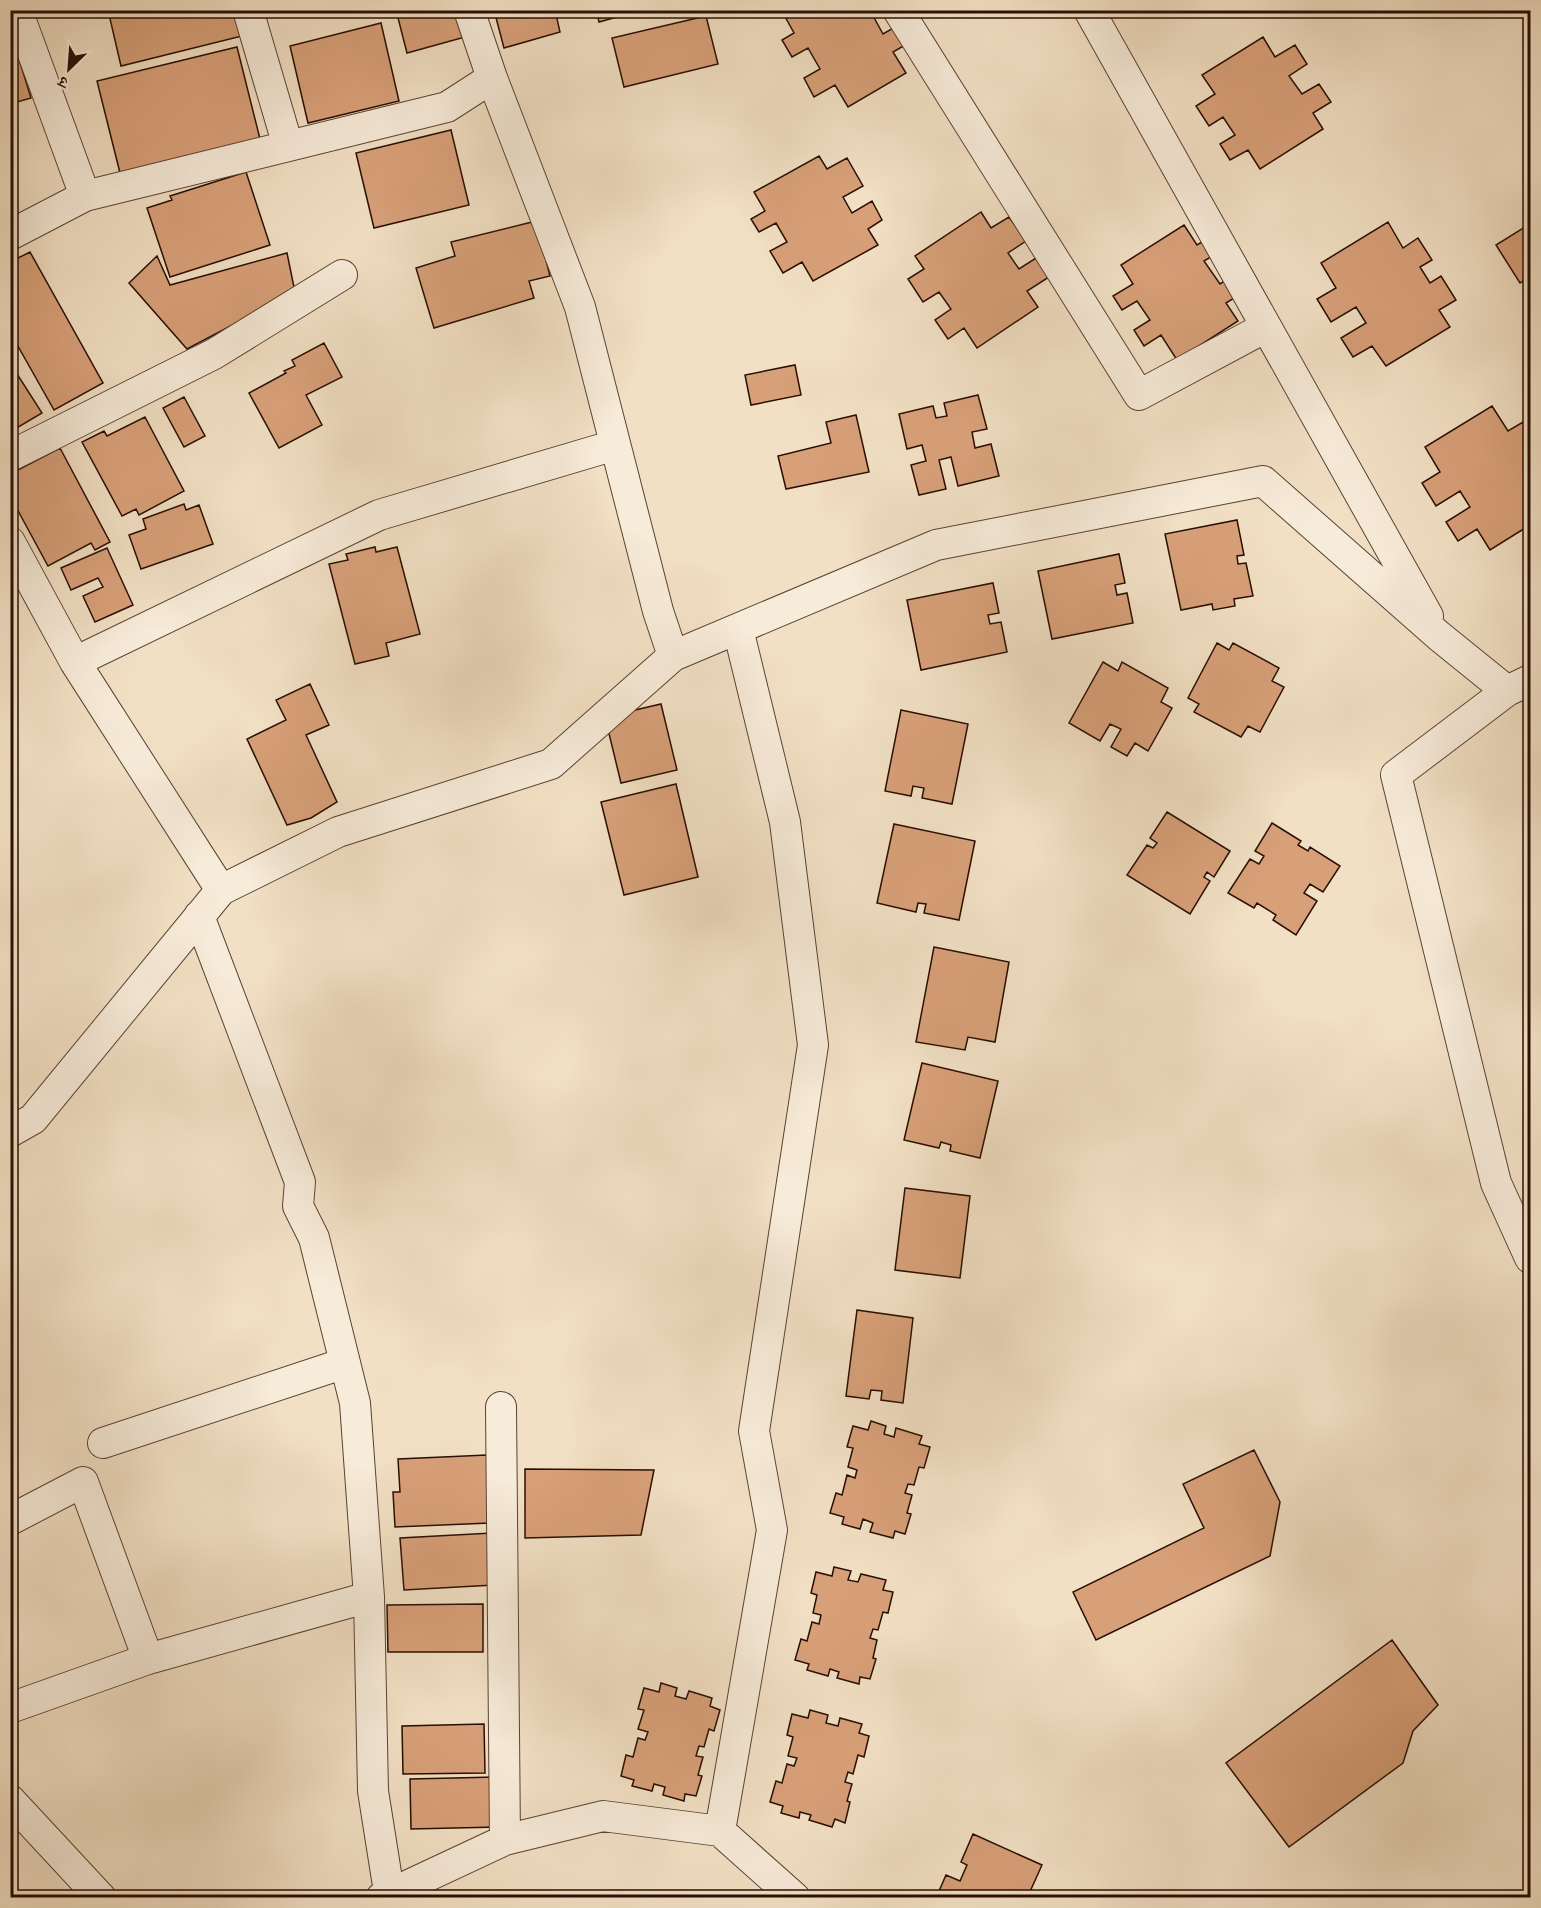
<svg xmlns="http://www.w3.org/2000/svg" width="1541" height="1908" viewBox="0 0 1541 1908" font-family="'IM FELL Great Primer','Noto Serif Devanagari',serif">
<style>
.building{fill:#d8a079;stroke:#280e03;stroke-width:1.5}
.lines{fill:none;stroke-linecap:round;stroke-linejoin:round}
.street-casing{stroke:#5a4233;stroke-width:32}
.street{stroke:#f7ebd9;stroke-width:30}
</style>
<rect width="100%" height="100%" fill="#f2e0c4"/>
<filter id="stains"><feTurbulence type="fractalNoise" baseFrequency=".00333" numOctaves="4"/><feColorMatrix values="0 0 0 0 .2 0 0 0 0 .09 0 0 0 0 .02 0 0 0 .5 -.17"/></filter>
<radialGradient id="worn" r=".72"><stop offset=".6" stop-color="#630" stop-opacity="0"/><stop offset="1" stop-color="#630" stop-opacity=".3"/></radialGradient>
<!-- building -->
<path class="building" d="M108 10H236L242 36 121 66Z
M396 10H458L465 37 407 53Z
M494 10H555L560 32 504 48Z
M596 10H642L599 22Z
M787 10H874L871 12 883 34 902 23 912 41 893 52 906 73 848 107 835 85 814 97 804 78 820 69 808 48 792 57 782 40 794 33 783 13Z
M1153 10H1168L1157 17Z
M706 16 718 64 624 87 612 38Z
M381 23 399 101 308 123 290 46Z
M1263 37 1275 57 1295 45 1307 64 1289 76 1302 94 1319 84 1331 102 1313 113 1323 129 1260 169 1248 150 1230 160 1220 144 1235 135 1223 117 1209 126 1196 106 1215 94 1202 75Z
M15 46 31 98 10 104V48Z
M237 47 260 139 120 173 97 81Z
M451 130 469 205 374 228 356 153Z
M819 156 827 169 847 158 863 186 843 197 852 213 872 201 882 220 868 229 878 245 813 281 802 262 783 273 770 251 787 242 776 223 759 232 751 219 765 211 754 192Z
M246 172 270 245 170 277 147 208 172 200 170 196Z
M981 212 991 228 1009 217 1026 241 1008 253 1019 269 1036 258 1049 277 1027 291 1038 307 977 348 964 328 948 339 935 320 951 309 939 292 923 302 908 279 924 269 915 256Z
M536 221 550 276 529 281 534 298 434 328 416 268 455 256 451 242Z
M1388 222 1403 248 1418 238 1432 260 1420 267 1430 283 1441 276 1456 300 1439 310 1450 327 1386 366 1372 346 1353 357 1341 338 1366 323 1356 307 1331 322 1317 299 1336 288 1321 263Z
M1530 224V277L1520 283 1496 245Z
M1184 225 1197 245 1210 237 1219 252 1204 261 1220 284 1234 275 1244 292 1226 303 1238 321 1177 360 1161 335 1144 346 1134 330 1150 320 1137 301 1122 310 1113 296 1133 284 1121 265Z
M30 252 103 383 54 410 10 332V262Z
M287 253 295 292 187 349 129 283 157 256 170 285Z
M324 343 342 377 306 395 322 425 279 448 249 393 286 373 284 371 295 366 292 360Z
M10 363 42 413 10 432Z
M795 365 801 395 751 405 745 375Z
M978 395 987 429 972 432 975 448 991 444 999 476 958 486 951 457 939 460 946 489 919 495 911 465 926 461 922 445 907 449 899 414 933 406 936 418 947 416 944 403Z
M184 397 205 436 184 447 163 408Z
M1492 406 1508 431 1523 422 1530 435V448L1525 451 1530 460V525L1490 550 1477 529 1458 541 1446 522 1470 507 1460 491 1436 506 1422 483 1440 472 1425 447Z
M856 415 869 472 786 489 778 456 831 443 826 422Z
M145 417 184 491 139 515 136 509 122 516 82 442 104 431 107 436Z
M60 448 110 542 95 550 91 543 48 566 10 496V474Z
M184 504 186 510 199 505 213 544 141 569 129 535 146 529 143 519Z
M1237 520 1244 555 1237 556 1238 564 1246 563 1253 596 1234 599 1235 606 1213 610 1212 604 1181 610 1165 534Z
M375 547 376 552 397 547 420 634 386 643 389 656 355 664 329 564 348 560 346 554Z
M107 548 133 605 95 622 83 596 103 587 98 578 71 590 61 568Z
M1119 554 1125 583 1115 585 1117 595 1127 593 1133 623 1052 639 1038 571Z
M993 583 999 613 988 615 990 624 1001 622 1007 652 921 670 907 600Z
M1217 643 1229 650 1233 643 1279 668 1272 681 1284 687 1260 732 1248 726 1241 737 1194 712 1199 704 1188 698Z
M1103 662 1118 671 1122 662 1168 688 1161 702 1172 708 1148 751 1135 743 1127 756 1111 747 1121 729 1110 724 1100 741 1069 723Z
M310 684 329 725 306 735 337 802 311 818 287 825 247 739 286 720 276 700Z
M661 704 677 770 621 783 605 717Z
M901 710 968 724 952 804 922 798 924 788 913 786 911 796 885 791Z
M676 784 698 877 624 895 601 802Z
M1167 812 1230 851 1214 877 1207 872 1204 877 1210 881 1190 914 1127 875 1147 845 1153 848 1157 843 1150 838Z
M1272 823 1301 841 1298 845 1308 851 1310 847 1340 866 1323 892 1310 884 1304 893 1317 901 1296 935 1273 920 1276 915 1257 903 1254 908 1228 893 1250 859 1259 864 1264 856 1255 851Z
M894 824 975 841 959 920 924 913 926 904 918 903 916 912 877 903Z
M934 947 1009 962 995 1042 968 1037 965 1050 916 1042Z
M922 1063 998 1081 980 1158 950 1151 951 1145 941 1142 939 1148 904 1140Z
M905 1188 970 1196 960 1278 895 1270Z
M857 1310 913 1318 903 1403 881 1400 882 1391 871 1390 869 1399 846 1396Z
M871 1421 886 1426 884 1434 894 1437 896 1428 922 1436 919 1444 930 1447 924 1468 919 1467 914 1485 908 1484 905 1493 912 1495 907 1513 911 1514 905 1534 895 1531 893 1538 870 1532 873 1523 863 1519 860 1529 842 1524 844 1517 830 1513 836 1493 842 1495 847 1475 855 1478 857 1470 848 1467 853 1448 847 1447 853 1426 868 1430Z
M1254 1450 1280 1502 1270 1556 1096 1640 1073 1592 1204 1528 1183 1484Z
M487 1455 490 1523 395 1527 393 1492H400L398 1459Z
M525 1469 654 1470 641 1535 525 1538Z
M492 1533 494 1585 404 1590 400 1538Z
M834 1567 851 1571 848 1580 858 1582 861 1574 886 1580 883 1590 893 1592 888 1613 883 1612 878 1630 873 1629 870 1638 877 1640 873 1658 876 1659 870 1679 860 1677 859 1684 837 1678 839 1672 830 1669 828 1676 807 1670 809 1664 795 1660 801 1639 807 1641 812 1622 819 1624 821 1615 813 1613 817 1595 811 1593 816 1572 832 1576Z
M483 1604V1652H388L387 1605Z
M1392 1640 1438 1705 1413 1731 1403 1763 1289 1847 1226 1763Z
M661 1683 677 1688 675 1696 686 1699 689 1691 712 1698 710 1706 720 1710 714 1731 709 1729 704 1747 699 1746 696 1756 703 1757 698 1775 702 1776 696 1796 685 1794 684 1801 663 1795 665 1787 654 1784 652 1791 632 1786 634 1780 621 1776 626 1755 633 1757 638 1738 645 1740 648 1732 638 1729 644 1710 638 1709 644 1688 659 1692Z
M810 1710 828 1715 826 1723 838 1726 840 1718 862 1724 859 1733 869 1736 864 1757 858 1755 853 1774 848 1772 845 1782 852 1784 847 1801 850 1802 845 1823 835 1819 832 1827 809 1820 811 1815 800 1812 799 1818 781 1813 783 1806 770 1802 776 1781 782 1783 787 1764 794 1766 797 1758 788 1756 793 1737 787 1735 792 1714 808 1718Z
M484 1724 485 1773 403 1774 402 1726Z
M496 1777 498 1827 411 1829 410 1779Z
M973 1834 1042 1865 1028 1896 1015 1891 1012 1898H936L946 1875 960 1881 967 1865 961 1862Z"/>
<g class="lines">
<defs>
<path id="street" d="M17 10 85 196
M248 10 288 146
M469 10 492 78
M898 10 1139 395 1266 327
M1089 10 1428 616
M10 235 85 196 447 107 492 78 580 307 658 611 673 656
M10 456 214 354 342 275
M10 542 75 662 221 890
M75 662 379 515 615 445
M1507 691 1396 775 1496 1183 1530 1258
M199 916 300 1182 298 1206 314 1238 355 1403 369 1597 373 1791 389 1892
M10 1132 33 1119 221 890 338 832 551 764 673 656 936 545 1263 481 1439 636 1507 691 1530 680
M501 1407 505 1840
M103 1443 345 1363
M10 1520 83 1482 148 1659
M10 1708 148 1659 369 1597
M10 1800 101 1898
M720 1831 772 1530 754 1431 813 1045 785 822 738 629
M381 1898 505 1840 603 1816 720 1831 795 1898"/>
</defs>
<!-- street casing -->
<use href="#street" class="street-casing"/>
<!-- street -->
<use href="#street" class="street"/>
</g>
<!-- margin -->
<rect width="1541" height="1908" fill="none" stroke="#f2e0c4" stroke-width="36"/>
<rect x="12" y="12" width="1517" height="1884" fill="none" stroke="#280e03" stroke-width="3"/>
<rect x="18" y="18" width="1505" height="1872" fill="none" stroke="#280e03" stroke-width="1.5"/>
<!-- north arrow -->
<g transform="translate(69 69) rotate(205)" stroke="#f7ebd9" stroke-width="4.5" paint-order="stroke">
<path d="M0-4.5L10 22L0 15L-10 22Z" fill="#280e03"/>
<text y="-9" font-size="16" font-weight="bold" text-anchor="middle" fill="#280e03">उ</text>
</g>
<rect width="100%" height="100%" filter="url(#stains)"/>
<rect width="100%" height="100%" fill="url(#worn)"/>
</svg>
